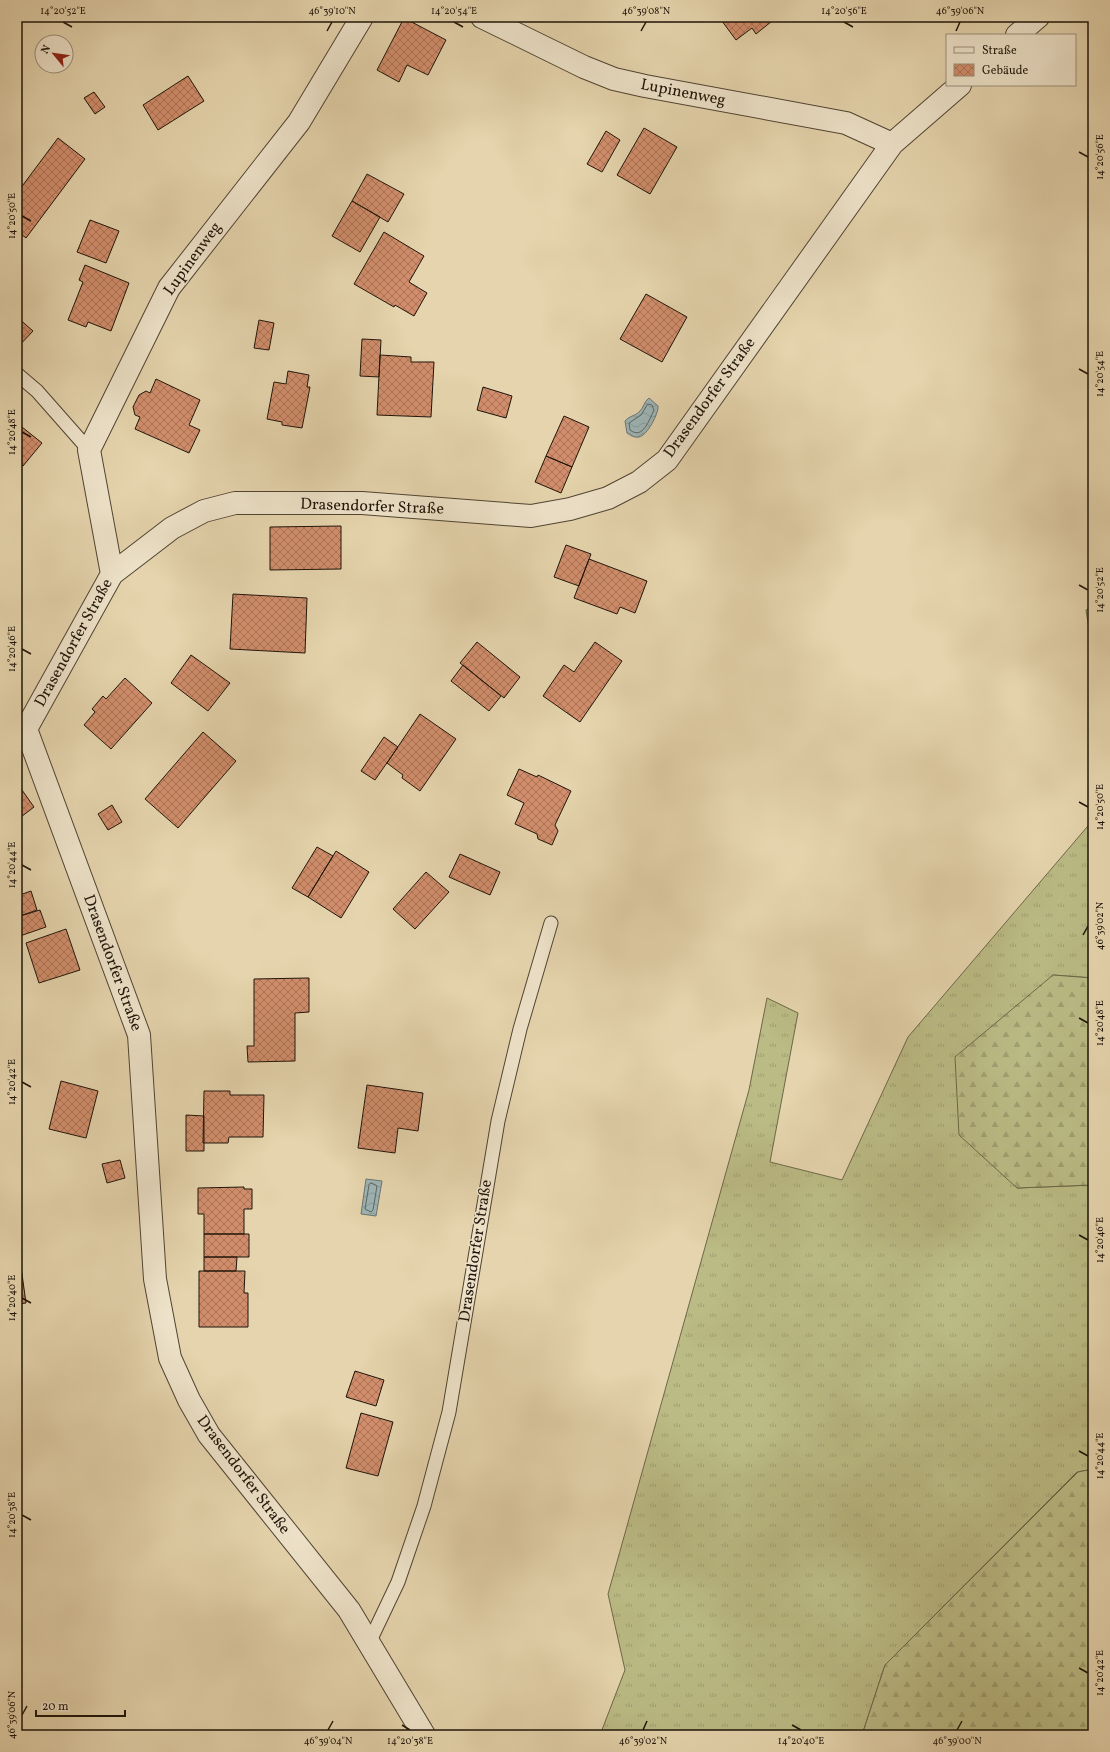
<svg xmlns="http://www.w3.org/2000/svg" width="1110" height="1752" viewBox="0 0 1110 1752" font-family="Vollkorn,serif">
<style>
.grass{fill:url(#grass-tufts);stroke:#6c6847}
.forest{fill:url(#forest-firs);stroke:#6c6847}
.water{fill:url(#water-waves);stroke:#6a7571}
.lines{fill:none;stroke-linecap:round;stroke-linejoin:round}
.shore{stroke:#5e6460;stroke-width:1}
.building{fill:url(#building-cross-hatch);stroke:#1e1409}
.service-casing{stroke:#504432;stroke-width:15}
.minor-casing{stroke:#504432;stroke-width:24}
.service{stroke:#eee3ca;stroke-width:13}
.minor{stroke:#eee3ca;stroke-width:22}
.ticks{fill:none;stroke:#1e1409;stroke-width:1.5}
.labels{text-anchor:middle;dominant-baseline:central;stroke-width:3;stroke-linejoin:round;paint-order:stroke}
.street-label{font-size:16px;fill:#1e1409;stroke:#eee3ca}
.neatline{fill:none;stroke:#1e1409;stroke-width:1.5}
.ticks-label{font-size:10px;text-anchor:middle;fill:#1e1409}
</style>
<defs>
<pattern id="grass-tufts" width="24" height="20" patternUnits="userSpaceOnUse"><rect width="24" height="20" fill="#bbbb85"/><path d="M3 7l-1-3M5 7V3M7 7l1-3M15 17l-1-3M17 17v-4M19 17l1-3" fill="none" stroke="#a0a072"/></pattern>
<pattern id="forest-firs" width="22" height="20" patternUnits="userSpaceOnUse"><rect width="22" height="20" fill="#bbbb85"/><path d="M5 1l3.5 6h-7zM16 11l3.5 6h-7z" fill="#a0a072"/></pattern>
<pattern id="water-waves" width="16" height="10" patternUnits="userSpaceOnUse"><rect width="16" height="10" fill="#9db5b7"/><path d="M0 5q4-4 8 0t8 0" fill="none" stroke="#879b9c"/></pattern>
<pattern id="building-cross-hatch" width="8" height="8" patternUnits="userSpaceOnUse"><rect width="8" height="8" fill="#d28e6c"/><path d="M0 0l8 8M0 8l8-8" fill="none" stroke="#aa7357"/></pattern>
</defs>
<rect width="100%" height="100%" fill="#e5d4ad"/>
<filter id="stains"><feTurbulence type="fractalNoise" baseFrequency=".005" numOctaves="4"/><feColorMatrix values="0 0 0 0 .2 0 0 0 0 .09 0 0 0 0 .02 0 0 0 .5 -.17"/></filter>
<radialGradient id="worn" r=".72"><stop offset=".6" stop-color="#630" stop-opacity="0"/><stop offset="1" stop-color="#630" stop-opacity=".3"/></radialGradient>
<!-- grass -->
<path class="grass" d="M1093 606V654L1086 610Z
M1093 820V978L1053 975 1017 1188 1093 1185V1469L1077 1472 885 1665 862 1735H600L625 1670 608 1594 749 1090 767 998 798 1013 770 1162 842 1180 908 1037Z"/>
<!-- forest -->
<path class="forest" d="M1053 975 1093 978V1185L1017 1188 959 1135 955 1057Z
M1093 1469V1735H862L885 1665 1078 1472Z"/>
<!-- water -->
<path class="water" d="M649 398 658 406C659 413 647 436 639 437 634 438 630 435 627 433L625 421C629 416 635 416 639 412 644 408 644 401 649 398Z
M366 1179 382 1181 376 1216 361 1214Z"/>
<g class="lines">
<!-- shore -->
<path class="shore" d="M648 404 652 405 654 410C649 420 643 440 630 430L629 423 641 415Z
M371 1183 377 1186 373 1210 371 1212 365 1209 369 1185Z"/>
</g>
<!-- building -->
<path class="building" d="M719 17H777L756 34 752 28 736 40Z
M404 18 446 40 428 75 407 65 399 82 377 70Z
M188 76 204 101 158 130 143 105Z
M94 92 105 107 95 114 84 98Z
M644 128 677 147 650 194 617 175Z
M606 131 620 140 602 172 587 164Z
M58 138 85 159 26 238 17 231V193Z
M367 174 404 194 388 222 352 201Z
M352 201 380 217 360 252 332 236Z
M90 220 119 231 106 263 77 252Z
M384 232 424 256 409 282 427 293 414 316 395 305 394 307 354 284Z
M85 265 129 283 111 331 88 322 86 327 68 320 83 282 79 280Z
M646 294 687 317 662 362 620 339Z
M17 317 33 331 17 348Z
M259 320 274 323 269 350 254 348Z
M362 339 381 340 379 377 360 376Z
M380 355 411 357V362H434L431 417 377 415Z
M288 371 309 375 307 387H310L302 428 282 425V422L267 419 274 382 286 384Z
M156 379 200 400 189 425 200 430 189 453 135 429 140 417 135 415 133 407 139 395 146 391 150 393Z
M483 387 512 396 506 418 477 410Z
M564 416 589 427 572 467 546 456Z
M17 423 42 443 23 466 17 461Z
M546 456 572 467 561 493 535 482Z
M341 526V569L270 570V527Z
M566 545 591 554 579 586 554 577Z
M589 559 647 581 635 613 620 607 617 614 574 598Z
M233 594 307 598 305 653 230 649Z
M477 642 520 677 504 698 460 663Z
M595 642 622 661 580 722 543 696 564 665 574 672Z
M191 655 230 683 208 711 171 683Z
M463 665 501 696 489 711 451 681Z
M125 678 152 703 111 749 84 725 95 712 92 709 103 696 106 699Z
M420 714 456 739 420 791 402 778 403 775 387 763Z
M203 732 236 761 178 828 145 799Z
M384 737 398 747 375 780 361 771Z
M519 769 537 777 538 775 571 791 555 825 558 831 552 845 538 839 537 834 515 824 524 803 507 795Z
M17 783 34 807 17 820Z
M112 805 122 822 108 830 98 814Z
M317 847 333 856 308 897 292 888Z
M336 851 369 872 341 918 308 897Z
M460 854 500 872 490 895 449 877Z
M426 872 449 892 415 929 393 909Z
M31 891 37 910 17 917V896Z
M40 910 46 927 17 937V917Z
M66 929 80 970 39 983 26 943Z
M309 978V1012L295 1013V1061L248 1062 247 1046H254V979Z
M61 1081 98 1091 86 1138 49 1129Z
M367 1085 423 1093 418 1131 398 1128 395 1153 358 1148Z
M204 1091H230V1095H264L263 1137H229L228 1143H203Z
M186 1115 204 1116V1151H186Z
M120 1160 125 1178 107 1183 102 1164Z
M244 1187V1189H252V1209H244V1234H204V1214H198V1188Z
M204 1234H249V1257H204Z
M17 1238 26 1303 17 1304Z
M204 1257H237L236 1271H204Z
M199 1271H245L244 1293H248V1327H199Z
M355 1371 384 1380 376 1406 346 1397Z
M361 1413 393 1422 378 1476 346 1468Z"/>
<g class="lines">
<defs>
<path id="service" d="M17 374 37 391 89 450
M369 1643 398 1582 424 1506 449 1412 498 1121 520 1029 551 923"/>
<path id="minor" d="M482 17 584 67 614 79 645 86 846 123 892 144
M1017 35 1038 17
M112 574 89 450 169 288 299 122 362 17
M26 729 139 1035 155 1279 170 1358 189 1400 209 1435 349 1610 424 1735
M17 735 26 729 112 574 172 528 204 511 235 503H362L531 516 570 509 608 498 639 482 667 460 892 144 960 85"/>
</defs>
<!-- service casing -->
<use href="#service" class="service-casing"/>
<!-- minor casing -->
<use href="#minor" class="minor-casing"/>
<!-- service -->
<use href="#service" class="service"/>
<!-- minor -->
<use href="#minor" class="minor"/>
</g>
<!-- ticks -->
<path class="ticks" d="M63 22 72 27M454 22 463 27M844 22 853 27M327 31 332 22M641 31 646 22M956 31 960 22M1079 152 1088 157M22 216 31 221M1079 369 1088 374M22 432 31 437M1079 585 1088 590M22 649 31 654M1079 802 1088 807M22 865 31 870M1083 935 1088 926M1079 1018 1088 1023M22 1082 31 1087M1079 1235 1088 1240M22 1298 31 1303M1079 1451 1088 1456M22 1515 31 1520M1079 1668 1088 1673M22 1715 27 1706M402 1725 410 1730M792 1725 801 1730M328 1730 333 1721M643 1730 647 1721M957 1730 962 1721"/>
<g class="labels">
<!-- street labels -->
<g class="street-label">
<text transform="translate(683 93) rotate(11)">Lupinenweg</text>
<text transform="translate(193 259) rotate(-54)">Lupinenweg</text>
<text transform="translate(710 398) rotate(-54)">Drasendorfer Straße</text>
<text transform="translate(372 507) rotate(2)">Drasendorfer Straße</text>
<text transform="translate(74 643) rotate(-61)">Drasendorfer Straße</text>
<text transform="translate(112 963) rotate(70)">Drasendorfer Straße</text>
<text transform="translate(476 1251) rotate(-81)">Drasendorfer Straße</text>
<text transform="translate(243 1475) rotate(53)">Drasendorfer Straße</text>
</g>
</g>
<!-- margin -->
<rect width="1110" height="1752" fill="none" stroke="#e5d4ad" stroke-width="44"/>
<!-- legend -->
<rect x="946" y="34" width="130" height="52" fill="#eee3ca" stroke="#9b907d"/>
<rect x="954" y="47" width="20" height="6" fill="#eee3ca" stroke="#9b907d"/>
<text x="982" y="54" font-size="12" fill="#1e1409">Straße</text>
<rect x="954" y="64" width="20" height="12" fill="url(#building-cross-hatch)" stroke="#9b907d"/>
<text x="982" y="74" font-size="12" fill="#1e1409">Gebäude</text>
<!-- north arrow -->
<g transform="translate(54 54) rotate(299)"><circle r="19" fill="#eee3ca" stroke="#9b907d"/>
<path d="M0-3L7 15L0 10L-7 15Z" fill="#8f2418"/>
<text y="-6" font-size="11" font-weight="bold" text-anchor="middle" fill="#1e1409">N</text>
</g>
<!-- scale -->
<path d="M36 1710v6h89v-6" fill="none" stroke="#1e1409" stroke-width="2"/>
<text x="42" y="1710" font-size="12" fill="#1e1409" stroke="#eee3ca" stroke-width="3" paint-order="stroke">20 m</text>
<rect x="22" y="22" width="1066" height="1708" class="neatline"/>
<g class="ticks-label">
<text x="63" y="14">14°20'52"E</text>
<text x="332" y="14">46°39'10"N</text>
<text x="454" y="14">14°20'54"E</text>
<text x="646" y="14">46°39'08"N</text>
<text x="844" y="14">14°20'56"E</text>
<text x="960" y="14">46°39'06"N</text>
<text transform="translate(1099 157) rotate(-90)" y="4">14°20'56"E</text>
<text transform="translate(11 216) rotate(-90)" y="4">14°20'50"E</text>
<text transform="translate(1099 374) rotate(-90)" y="4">14°20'54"E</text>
<text transform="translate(11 432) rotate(-90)" y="4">14°20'48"E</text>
<text transform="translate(1099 590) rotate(-90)" y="4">14°20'52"E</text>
<text transform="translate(11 649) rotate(-90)" y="4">14°20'46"E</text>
<text transform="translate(1099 807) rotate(-90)" y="4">14°20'50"E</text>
<text transform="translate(11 865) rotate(-90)" y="4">14°20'44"E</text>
<text transform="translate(1099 926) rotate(-90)" y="4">46°39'02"N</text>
<text transform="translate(1099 1023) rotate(-90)" y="4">14°20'48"E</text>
<text transform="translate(11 1082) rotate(-90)" y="4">14°20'42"E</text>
<text transform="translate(1099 1240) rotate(-90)" y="4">14°20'46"E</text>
<text transform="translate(11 1298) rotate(-90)" y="4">14°20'40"E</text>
<text transform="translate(1099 1456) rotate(-90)" y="4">14°20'44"E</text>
<text transform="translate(11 1515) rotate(-90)" y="4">14°20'38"E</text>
<text transform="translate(1099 1673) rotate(-90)" y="4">14°20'42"E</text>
<text transform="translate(11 1715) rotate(-90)" y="4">46°39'06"N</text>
<text x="328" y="1744">46°39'04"N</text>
<text x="410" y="1744">14°20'38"E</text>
<text x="643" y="1744">46°39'02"N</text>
<text x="801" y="1744">14°20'40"E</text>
<text x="957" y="1744">46°39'00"N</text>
</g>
<rect width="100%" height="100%" filter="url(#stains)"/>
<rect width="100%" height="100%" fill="url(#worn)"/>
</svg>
